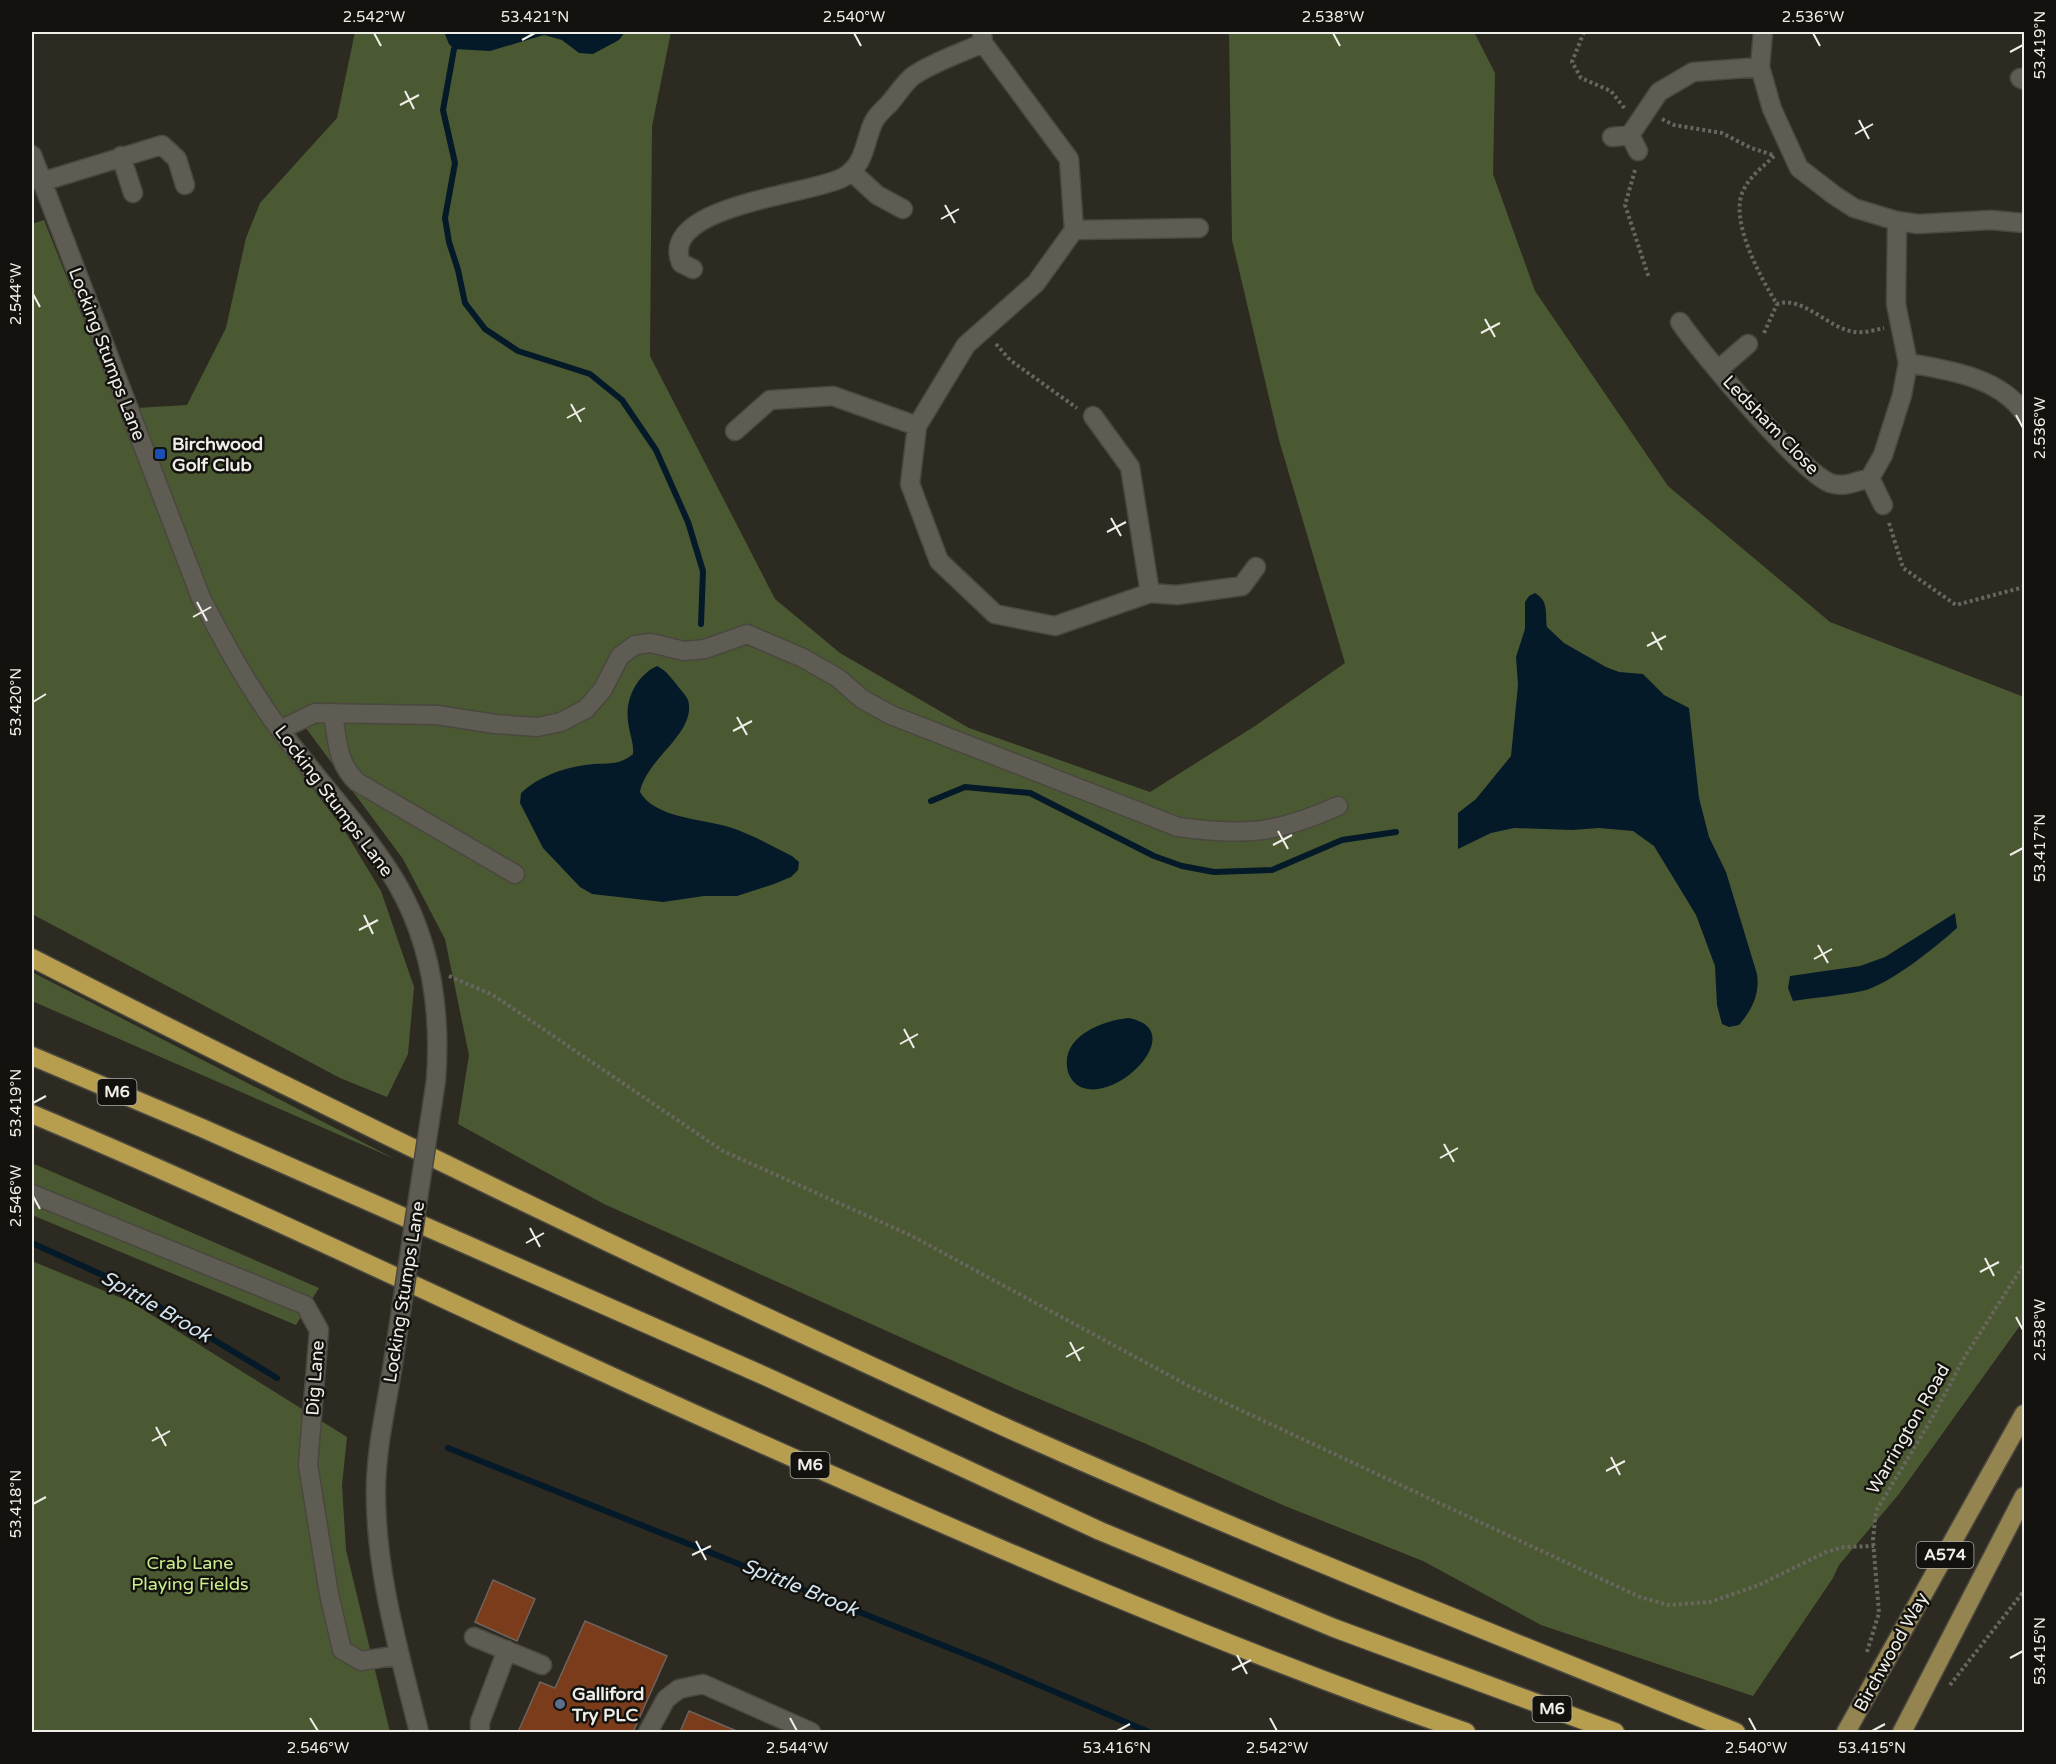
<svg xmlns="http://www.w3.org/2000/svg" width="2056" height="1764" viewBox="0 0 2056 1764" font-family="'Varela Round',sans-serif">
<style>
.green{fill:#4b5933}
.water{fill:#041a28}
.lines{fill:none;stroke-linecap:round;stroke-linejoin:round}
.stream{stroke:#041a28;stroke-width:6}
.building{fill:#7a3c1a;stroke:#6e635e;stroke-width:1.5}
.minor-casing{stroke:#49473f;stroke-width:21}
.major-casing{stroke:#49473f;stroke-width:21}
.highway-casing{stroke:#49473f;stroke-width:21}
.path{stroke:#68665e;stroke-width:4;stroke-dasharray:3 3;stroke-linecap:butt}
.minor{stroke:#5f5d53;stroke-width:18}
.major{stroke:#948450;stroke-width:18}
.highway{stroke:#b79e4e;stroke-width:18}
.minor-bridge-casing{stroke:#49473f;stroke-width:21;stroke-linecap:butt}
.minor-bridge{stroke:#5f5d53;stroke-width:18}
.ticks{fill:none;stroke:#f0eee8;stroke-width:2}
.transit-dot{fill:#1a4fb4;stroke:#13120e;stroke-width:2}
.service-dot{fill:#5c6f8a;stroke:#13120e;stroke-width:2}
.labels{text-anchor:middle;dominant-baseline:central;stroke-width:5;stroke-linejoin:round;paint-order:stroke}
.shield{fill:#13120e;stroke:#aeaca7;stroke-width:1.5}
.shield-label{font-size:16px;font-weight:bold;fill:#f0eee8}
.street-label{font-size:18px;fill:#f0eee8;stroke:#13120e}
.poi-label{font-size:18px;font-weight:bold;fill:#f0eee8;stroke:#13120e;text-anchor:start}
.park-label{font-size:18px;fill:#cbee8e;stroke:#13120e}
.water-label{font-size:20px;font-style:italic;fill:#d4e6f2;stroke:#13120e}
.neatline{fill:none;stroke:#f0eee8;stroke-width:2}
.ticks-label{font-size:15px;text-anchor:middle;fill:#f0eee8}
</style>
<rect width="100%" height="100%" fill="#2c2a21"/>
<!-- green -->
<path class="green" d="M355 32H671L652 126 650 356 775 599 840 653 969 728 1150 792 1255 726 1345 663 1279 440 1232 240 1229 32H1474L1495 73 1493 174 1535 291 1668 486 1830 622 2024 697V1320L1899 1494 1839 1565 1833 1578 1753 1696 1541 1625 1423 1561 1285 1506 1144 1443 1018 1390 604 1204 458 1124 469 1055 445 939 403 859 297 716 264 725 343 828 381 891 414 987 408 1054 387 1097 340 1078 32 914V224L44 220 119 409 187 405 226 328 246 238 260 203 337 118Z
M32 972 395 1159 32 1001Z
M32 1163 319 1288 296 1325 32 1215Z
M32 1261 131 1302 347 1437 342 1485 346 1550 390 1732H32Z"/>
<!-- water -->
<path class="water" d="M444 32H625L619 40 593 54 579 53 562 40 544 35 490 51 454 49 449 44Z
M1535 593C1549 601 1545 613 1547 627L1564 643 1606 667 1619 672 1643 674 1664 695 1689 708 1699 798 1709 837 1726 872 1757 974C1760 994 1752 1010 1739 1025L1729 1027 1722 1024 1717 1005 1715 966 1696 915 1654 846 1633 831 1599 828 1572 830 1514 828 1491 833 1458 849V813L1476 799 1511 756 1518 685 1516 657 1525 629V602L1529 596Z
M657 666C667 671 670 677 677 685 681 691 689 697 689 705 692 736 645 761 640 792 655 818 702 819 729 827 751 834 772 846 792 856L799 862 798 870 791 877 774 884 737 896H704L663 902 592 894 580 887 543 848 520 803 521 793C538 777 562 768 585 765 604 762 618 767 633 754 634 742 629 733 628 721 625 699 637 675 657 666Z
M1955 913 1957 928C1937 946 1888 986 1862 991 1839 996 1816 997 1793 1001L1788 988 1790 976 1860 966 1885 957Z
M1128 1018C1187 1028 1126 1095 1088 1089 1078 1088 1071 1081 1068 1072 1059 1038 1100 1021 1128 1018Z"/>
<g class="lines">
<!-- stream -->
<path class="stream" d="M454 49 443 110 455 163 445 218 449 242 458 270 465 303 485 329 518 351 590 374 622 400 656 450 688 522 703 571 701 624
M931 801 965 787 1030 793 1154 856 1182 866 1214 872 1272 870 1342 840 1396 832
M32 1243 118 1282 277 1378
M448 1448 987 1663 1149 1732"/>
</g>
<!-- building -->
<path class="building" d="M493 1580 535 1599 517 1641 475 1622Z
M585 1621 667 1656 633 1732H518L540 1682 555 1688Z
M689 1711 739 1732H680Z"/>
<g class="lines">
<defs>
<path id="minor" d="M982 32 983 43 1069 159 1074 230 1036 283 966 345 917 426 910 484 939 561 995 614 1055 626 1150 593 1130 467 1093 416
M1763 32 1760 67 1772 109 1799 168 1834 195 1854 208 1897 221 1918 224 1991 220 2024 223
M2020 78 2024 80
M1630 135 1659 92 1693 72 1760 67
M1612 137 1630 135 1638 151
M32 155 201 598C225 644 249 688 280 730 318 781 363 828 396 882 432 943 441 1011 436 1080
M121 156 133 193
M851 171 877 195 903 209
M41 182 162 145 177 159 185 185
M1074 230 1199 228
M693 269 681 263C658 205 809 195 842 178 866 166 864 141 874 121 877 115 884 109 889 104 897 95 904 83 913 76 933 62 961 53 983 43
M1680 322C1701 353 1800 471 1830 483 1843 488 1858 481 1870 478L1883 455 1902 395 1908 363 1896 304 1897 221
M1908 363C1948 370 1999 377 2024 413
M1718 370 1748 344
M735 431 770 400 833 396 917 426
M1870 478 1883 505
M1150 593 1177 595 1242 586 1256 567
M333 713C337 739 337 763 357 782L515 874
M280 730 315 713 437 715 495 724 537 727 561 722 586 709 603 689 620 656 635 645 651 643 684 651 705 649 747 634 803 658 838 678 862 699 891 715 1178 827C1245 836 1275 834 1338 806
M32 1194 305 1305 319 1330 308 1465 329 1594 342 1650 361 1661 400 1655
M392 1370C386 1407 377 1446 376 1484 374 1568 399 1651 419 1732
M474 1637 542 1665
M480 1732V1722L507 1650
M648 1732 666 1699 679 1689 703 1684 811 1732"/>
<path id="major" d="M1846 1732 2024 1414
M1902 1732 2024 1496"/>
<path id="highway" d="M32 958C347 1119 667 1273 989 1420 1235 1531 1486 1631 1736 1732
M32 1056 202 1128 767 1377 1100 1531 1334 1628 1615 1732
M32 1114C268 1213 498 1327 733 1431 974 1539 1217 1645 1466 1732"/>
</defs>
<!-- minor casing -->
<use href="#minor" class="minor-casing"/>
<!-- major casing -->
<use href="#major" class="major-casing"/>
<!-- highway casing -->
<use href="#highway" class="highway-casing"/>
<!-- path -->
<path class="path" d="M1584 32 1572 62 1581 78 1611 91 1625 109
M1662 119 1674 125 1722 133 1751 148 1773 155
M1774 156C1763 167 1749 177 1743 191 1729 220 1761 279 1777 304 1804 295 1829 330 1856 332 1865 333 1875 330 1884 328
M1635 170 1625 205 1649 278
M1764 333 1777 304
M996 344 1010 360 1077 408
M1889 523 1903 568 1956 605 2024 587
M449 976 493 995 723 1151 910 1235 1189 1386 1640 1597 1668 1605 1710 1602 1759 1585 1826 1552 1844 1547 1874 1546
M1867 1652 1879 1613 1873 1540 1876 1511 1931 1420 1964 1358 2024 1264
M1950 1685 2024 1591"/>
<!-- minor -->
<use href="#minor" class="minor"/>
<!-- major -->
<use href="#major" class="major"/>
<!-- highway -->
<use href="#highway" class="highway"/>
<defs>
<path id="minor-bridge" d="M392 1370 436 1080"/>
</defs>
<!-- minor-bridge casing -->
<use href="#minor-bridge" class="minor-bridge-casing"/>
<!-- minor-bridge -->
<use href="#minor-bridge" class="minor-bridge"/>
</g>
<!-- ticks -->
<path class="ticks" d="M374 33 381 46M854 33 861 46M1333 33 1340 46M1813 33 1820 46M522 40 535 33M2010 52 2023 45M405 91 414 109M400 105 419 95M1859 120 1869 139M1855 134 1873 124M945 205 955 223M941 219 959 209M33 294 40 307M1485 319 1495 337M1481 333 1500 323M571 404 581 422M2016 415 2023 428M567 418 585 408M1111 518 1121 536M1107 532 1126 522M197 602 207 621M193 617 211 607M1652 632 1662 650M1647 646 1666 636M33 702 46 694M737 717 747 735M733 731 752 721M1278 831 1288 849M1273 845 1292 835M2010 855 2023 848M364 915 373 934M359 930 378 920M1818 945 1828 963M1814 959 1832 949M904 1029 914 1048M900 1044 918 1034M33 1103 46 1096M1444 1144 1454 1162M1440 1158 1458 1148M33 1196 40 1209M530 1228 540 1247M526 1243 544 1233M1985 1258 1994 1276M1980 1272 1999 1262M2016 1317 2023 1330M1070 1342 1080 1361M1066 1357 1084 1347M156 1427 166 1446M152 1441 170 1431M1611 1457 1620 1475M1606 1471 1625 1461M33 1504 46 1497M696 1541 706 1560M692 1555 711 1546M1237 1655 1247 1674M2010 1658 2023 1651M1232 1670 1251 1660M310 1718 318 1731M790 1718 797 1731M1270 1718 1277 1731M1749 1718 1756 1731M1117 1731 1130 1724M1872 1731 1885 1724"/>
<!-- markers -->
<rect class="transit-dot" x="154" y="448" width="12" height="12" rx="3"/>
<circle class="service-dot" cx="560" cy="1704" r="6"/>
<g class="labels">
<!-- shield labels -->
<g class="shield">
<rect x="97.5" y="1079" width="39" height="26" rx="4.5"/>
<rect x="790.5" y="1452" width="39" height="26" rx="4.5"/>
<rect x="1916.5" y="1542" width="57" height="26" rx="4.5"/>
<rect x="1532.5" y="1696" width="39" height="26" rx="4.5"/>
</g>
<g class="shield-label">
<text x="117" y="1092">M6</text>
<text x="810" y="1465">M6</text>
<text x="1945" y="1555">A574</text>
<text x="1552" y="1709">M6</text>
</g>
<!-- street labels -->
<g class="street-label">
<text transform="translate(107 354) rotate(69)">Locking Stumps Lane</text>
<text transform="translate(1771 425) rotate(46)">Ledsham Close</text>
<text transform="translate(334 801) rotate(53)">Locking Stumps Lane</text>
<text transform="translate(404 1292) rotate(-81)">Locking Stumps Lane</text>
<text transform="translate(315 1378) rotate(-86)">Dig Lane</text>
<text transform="translate(1908 1429) rotate(-60)">Warrington Road</text>
<text transform="translate(1891 1652) rotate(-61)">Birchwood Way</text>
</g>
<!-- poi labels -->
<g class="poi-label">
<text x="172" y="444">Birchwood<tspan x="172" dy="21">Golf Club</tspan></text>
<text x="572" y="1694">Galliford<tspan x="572" dy="21">Try PLC</tspan></text>
</g>
<!-- park labels -->
<g class="park-label">
<text x="190" y="1563">Crab Lane<tspan x="190" dy="21">Playing Fields</tspan></text>
</g>
<!-- water labels -->
<g class="water-label">
<text transform="translate(156 1307) rotate(30)">Spittle Brook</text>
<text transform="translate(800 1588) rotate(22)">Spittle Brook</text>
</g>
</g>
<!-- border -->
<rect width="2056" height="1764" fill="none" stroke="#13120e" stroke-width="66"/>
<rect x="33" y="33" width="1990" height="1698" class="neatline"/>
<g class="ticks-label">
<text x="374" y="22">2.542°W</text>
<text x="535" y="22">53.421°N</text>
<text x="854" y="22">2.540°W</text>
<text x="1333" y="22">2.538°W</text>
<text x="1813" y="22">2.536°W</text>
<text transform="translate(2040 45) rotate(-90)" y="5">53.419°N</text>
<text transform="translate(16 294) rotate(-90)" y="5">2.544°W</text>
<text transform="translate(2040 428) rotate(-90)" y="5">2.536°W</text>
<text transform="translate(16 702) rotate(-90)" y="5">53.420°N</text>
<text transform="translate(2040 848) rotate(-90)" y="5">53.417°N</text>
<text transform="translate(16 1103) rotate(-90)" y="5">53.419°N</text>
<text transform="translate(16 1196) rotate(-90)" y="5">2.546°W</text>
<text transform="translate(2040 1330) rotate(-90)" y="5">2.538°W</text>
<text transform="translate(16 1504) rotate(-90)" y="5">53.418°N</text>
<text transform="translate(2040 1651) rotate(-90)" y="5">53.415°N</text>
<text x="318" y="1753">2.546°W</text>
<text x="797" y="1753">2.544°W</text>
<text x="1117" y="1753">53.416°N</text>
<text x="1277" y="1753">2.542°W</text>
<text x="1756" y="1753">2.540°W</text>
<text x="1872" y="1753">53.415°N</text>
</g>
</svg>
